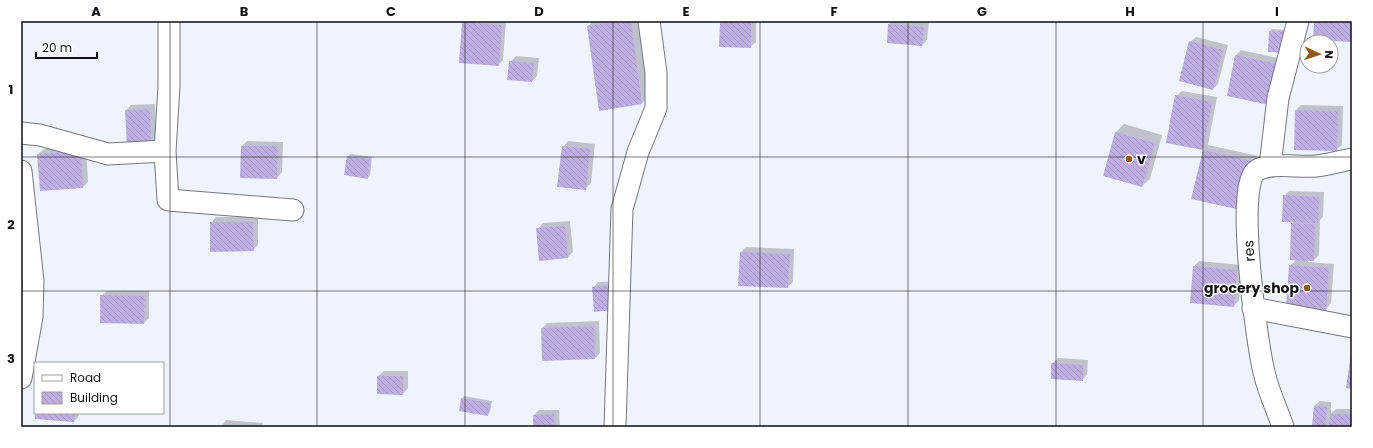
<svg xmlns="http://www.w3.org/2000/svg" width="1373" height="448" viewBox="0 0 1373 448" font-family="Poppins,sans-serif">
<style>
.shadow{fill:#0003}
.building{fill:url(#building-back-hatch)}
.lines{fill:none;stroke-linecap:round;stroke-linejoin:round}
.minor-casing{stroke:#73767e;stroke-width:23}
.minor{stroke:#fff;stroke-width:21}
.grid{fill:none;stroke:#101114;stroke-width:1;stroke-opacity:0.55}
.poi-dot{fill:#925816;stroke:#fff;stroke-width:1.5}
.labels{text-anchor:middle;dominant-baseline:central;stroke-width:3;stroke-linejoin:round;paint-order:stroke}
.poi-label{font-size:14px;font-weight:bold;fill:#101114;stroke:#fff;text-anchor:start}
.street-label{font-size:14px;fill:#101114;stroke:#fff}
.neatline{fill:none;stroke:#101114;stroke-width:1.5}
.grid-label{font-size:13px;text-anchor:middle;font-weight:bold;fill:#101114}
</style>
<defs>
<pattern id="building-back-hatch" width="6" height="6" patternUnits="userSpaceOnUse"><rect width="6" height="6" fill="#bfaee4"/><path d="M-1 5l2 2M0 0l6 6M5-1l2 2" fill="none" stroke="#a395c3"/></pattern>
</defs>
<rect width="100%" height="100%" fill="#eff3fd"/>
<!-- shadow -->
<path class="shadow" d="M464 21H506L503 60 498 65 463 22Z
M593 21H639L650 96 642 103 600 110 588 26Z
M721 21H756V42L750 47Z
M893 21 929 22 927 40 922 45 889 24Z
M1272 29 1290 30 1288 50 1270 31Z
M1196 37 1228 45 1218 84 1213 89 1190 42Z
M1241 50 1283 59 1269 104 1236 55Z
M516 56 539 58 537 76 532 81 510 62Z
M1182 91 1217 97 1208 145 1258 156 1246 204 1192 198 1204 149 1168 142 1176 96Z
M155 104 156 141 151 147 126 110 131 105Z
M1301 105 1343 106 1342 145 1336 150 1296 110Z
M1124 124 1162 135 1150 179 1142 186 1104 176 1116 132Z
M247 141 283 142 282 172 277 178 241 177 242 146Z
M568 141 595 144 591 183 586 188 563 147Z
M86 146 88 182 83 187 38 154 44 149Z
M350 154 372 157 370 175 367 178 348 157Z
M1289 191 1324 192 1323 217 1320 220 1319 255 1314 260H1308V262L1334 264 1331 303 1326 309 1290 266 1296 260 1292 224 1294 221 1284 196Z
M216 217H258V245L253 250 211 223Z
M570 221 573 252 567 258 538 229 543 223Z
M746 247 794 249 793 282 787 287 741 252Z
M1199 261 1242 265 1239 301 1233 306 1194 266Z
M618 281 620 304 593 288 598 282Z
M107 291H149V318L144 323 101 296Z
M599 321 600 353 595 358 542 328 547 323Z
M1058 358 1088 360 1087 375 1082 380 1052 364Z
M384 371H408V388L403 394 378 393V376Z
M464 396 492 401 490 412 488 415 462 399Z
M1320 401 1331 402V414L1336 409H1352V427H1313L1314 406Z
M539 410H559L560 427H534V415Z
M36 413H79V416L74 421Z
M226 420 263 423 262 427H221Z"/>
<!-- building -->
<path class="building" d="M622 21H631L642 104 599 111 587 26Z
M720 21H751V48L719 47Z
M1314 21H1352V42L1313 40Z
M462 22 502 25 499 66 459 63Z
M888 24 924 27 922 46 887 43Z
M1269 31 1288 32 1286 53 1268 52Z
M1189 41 1223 50 1213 90 1179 81Z
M1235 55 1278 64 1269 105 1227 96Z
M509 61 534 63 532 82 507 80Z
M1175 95 1212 102 1203 150 1166 143Z
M150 109 151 148 127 149 125 110Z
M1295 110 1338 111 1337 151 1294 150Z
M1115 132 1155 143 1142 187 1103 176Z
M241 146H278L277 179 240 178Z
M562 146 590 149 586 190 557 187Z
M1203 150 1253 161 1241 210 1191 199Z
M81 151 83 188 40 191 37 154Z
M347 156 370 159 368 179 344 175Z
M1283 195 1319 197 1318 223 1282 222Z
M210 222H253L254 251 210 252Z
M1291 223 1315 224 1314 261 1290 260Z
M565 226 568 258 539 261 536 228Z
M740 252 790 254 788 288 738 286Z
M1289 265 1329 268 1326 310 1286 307Z
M1193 266 1237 270 1234 307 1190 303Z
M613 285 615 310 594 312 592 287Z
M100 295 145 296 144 324 100 323Z
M594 326 595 359 542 361 541 328Z
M1351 353H1352V389L1346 388Z
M1051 363 1083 365V381L1051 379Z
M377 376H403V395L377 394Z
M461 398 490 403 488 416 459 411Z
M1314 406 1327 407 1325 427H1312Z
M35 413H75L74 422 35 419Z
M554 414 555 427H533V415Z
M1330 414H1352V427H1329Z"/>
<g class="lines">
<defs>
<path id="minor" d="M169 21V86L165 151 168 200 293 210
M21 133 40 135 108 154 165 151
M1270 166 1278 98 1298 21
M21 171 33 281 32 317 21 378
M1253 308 1352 327
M615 427 622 209 638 152 656 108V73L649 21
M1283 427C1277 409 1268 391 1264 372 1257 344 1235 186 1256 171 1270 161 1299 168 1316 166 1328 165 1340 161 1352 159"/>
</defs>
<!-- minor casing -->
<use href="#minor" class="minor-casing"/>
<!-- minor -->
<use href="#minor" class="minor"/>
</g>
<!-- grid -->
<path class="grid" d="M170 21V427M317 21V427M465 21V427M613 21V427M760 21V427M908 21V427M1056 21V427M1203 21V427M21 157H1352M21 291H1352"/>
<!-- markers -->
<g class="poi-dot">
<circle cx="1129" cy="159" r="4"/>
<circle cx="1307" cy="288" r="4"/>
</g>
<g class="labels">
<!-- poi labels -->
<g class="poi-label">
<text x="1137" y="159">v</text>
<text x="1299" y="288" text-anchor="end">grocery shop</text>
</g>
<!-- street labels -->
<g class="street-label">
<text transform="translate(1249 251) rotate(-94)">res</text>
</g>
</g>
<!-- border -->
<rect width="1373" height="448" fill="none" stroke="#ffffff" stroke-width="44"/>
<!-- legend -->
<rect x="34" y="362" width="130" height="52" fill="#ffffff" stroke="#9fa0a1"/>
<rect x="42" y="375" width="20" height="6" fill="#ffffff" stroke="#9fa0a1"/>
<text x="70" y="382" font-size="12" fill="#101114">Road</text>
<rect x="42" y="392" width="20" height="12" fill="url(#building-back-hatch)" stroke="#9fa0a1"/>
<text x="70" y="402" font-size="12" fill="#101114">Building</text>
<!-- north arrow -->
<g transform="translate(1319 54) rotate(93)"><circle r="19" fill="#ffffff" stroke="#9fa0a1"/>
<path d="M0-3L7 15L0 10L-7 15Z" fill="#925816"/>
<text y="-6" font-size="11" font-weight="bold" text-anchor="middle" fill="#101114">N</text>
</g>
<!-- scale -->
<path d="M36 52v6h61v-6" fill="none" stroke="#101114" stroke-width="2"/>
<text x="42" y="52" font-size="12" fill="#101114" stroke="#ffffff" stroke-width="3" paint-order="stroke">20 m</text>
<rect x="22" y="22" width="1329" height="404" class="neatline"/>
<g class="grid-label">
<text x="96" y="16">A</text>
<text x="244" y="16">B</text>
<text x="391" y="16">C</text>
<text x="539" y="16">D</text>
<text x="686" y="16">E</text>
<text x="834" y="16">F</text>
<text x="982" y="16">G</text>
<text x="1130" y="16">H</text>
<text x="1277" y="16">I</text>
<text x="11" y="94">1</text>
<text x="11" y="229">2</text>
<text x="11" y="363">3</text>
</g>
</svg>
